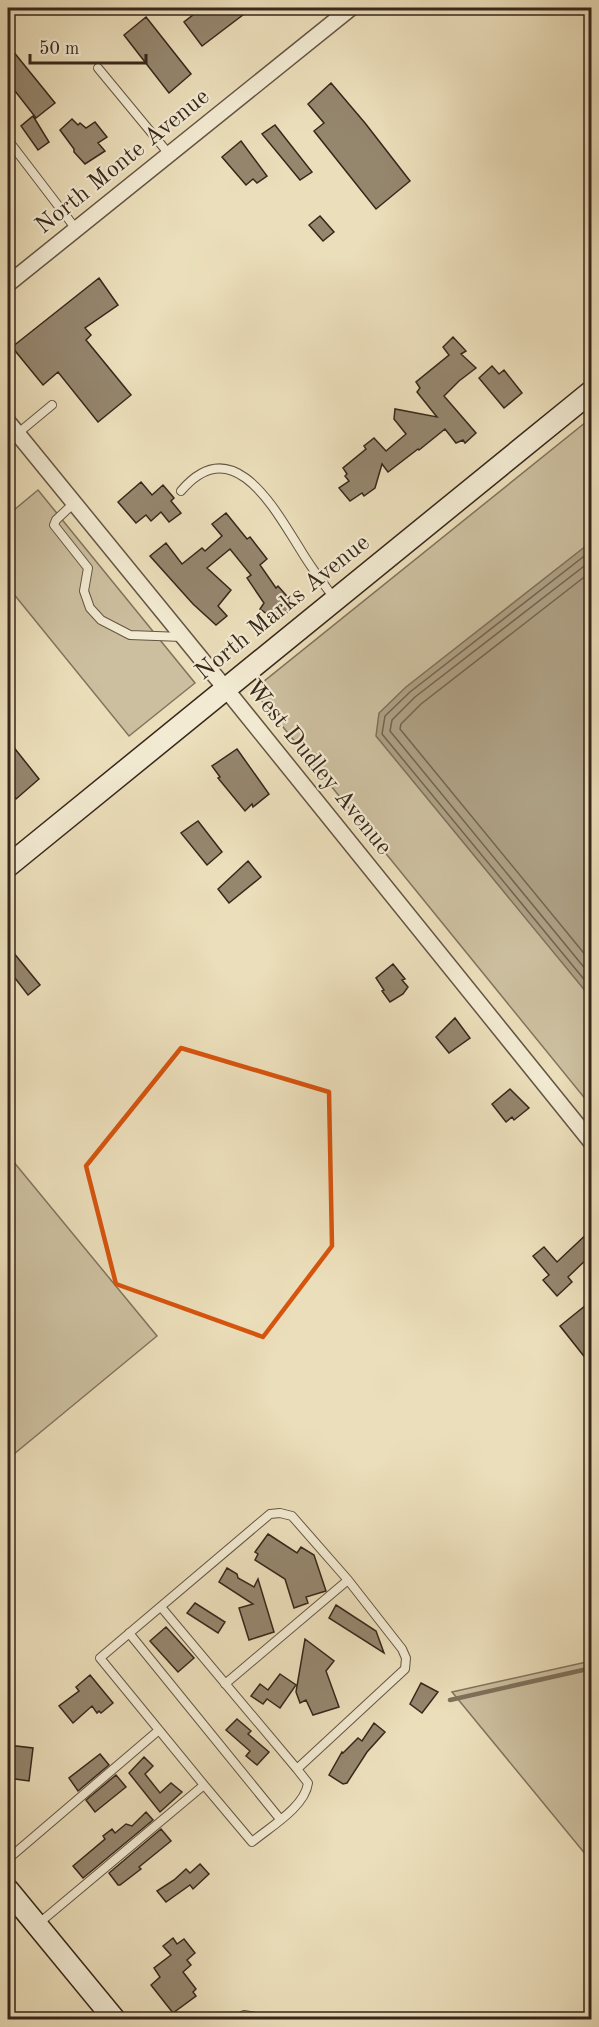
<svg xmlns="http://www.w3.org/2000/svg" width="599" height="2027" viewBox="0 0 599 2027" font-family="'Old Standard TT',serif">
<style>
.green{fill:#ccbf9f;stroke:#82735d;stroke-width:1.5}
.water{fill:#aea084;stroke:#7e705a;stroke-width:1.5}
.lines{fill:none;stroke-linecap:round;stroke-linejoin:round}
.shore{stroke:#726450;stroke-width:1.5}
.stream{stroke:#7e705a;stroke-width:4.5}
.building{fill:#95866e;stroke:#37271b;stroke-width:1.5}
.service-casing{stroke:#645543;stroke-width:10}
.minor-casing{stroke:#645543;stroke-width:18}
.secondary-casing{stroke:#37271b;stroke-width:24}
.service{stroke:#f2ead2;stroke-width:8}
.minor{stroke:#f2ead2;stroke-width:15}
.secondary{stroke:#f2ead2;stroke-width:21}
.marked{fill:none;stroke:#d6540e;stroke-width:4.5;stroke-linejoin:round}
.labels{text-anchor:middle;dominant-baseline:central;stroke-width:4.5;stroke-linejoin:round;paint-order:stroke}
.street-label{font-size:24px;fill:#37271b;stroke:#f2ead2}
</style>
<rect width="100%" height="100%" fill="#ebdeba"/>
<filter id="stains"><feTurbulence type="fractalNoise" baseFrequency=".00333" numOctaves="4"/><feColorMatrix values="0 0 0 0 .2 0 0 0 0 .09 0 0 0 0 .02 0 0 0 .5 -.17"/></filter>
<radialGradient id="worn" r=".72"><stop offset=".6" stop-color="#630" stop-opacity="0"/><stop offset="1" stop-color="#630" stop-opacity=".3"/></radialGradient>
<!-- green -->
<path class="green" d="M591 418V1106L253 690Z
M38 490 195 683 129 736 8 587V515Z
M8 1155 157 1336 8 1459Z
M591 1661H592L591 1861 452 1692Z"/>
<!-- water -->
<path class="water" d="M591 542V998L376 736 379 713 406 687Z"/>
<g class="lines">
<!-- shore -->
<path class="shore" d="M592 550 410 692 385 716 382 734 592 989
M592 560 415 697 392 720 390 731 592 977
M592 571 421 704 401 724 400 729 592 963"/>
<!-- stream -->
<path class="stream" d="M450 1700 592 1668"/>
</g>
<!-- building -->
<path class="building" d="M202 8H252L202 46 184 22Z
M146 17 191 74 169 93 124 35Z
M8 45 55 103 36 118 8 82Z
M331 83 365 123 410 181 376 209 314 131 324 123 308 104Z
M33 116 49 142 38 150 21 126Z
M72 119 78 125 80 123 86 128 95 122 107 137 98 143 105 151 85 164 74 152V149L60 130Z
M275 125 312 172 300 180 262 134Z
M241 141 267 176 257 183 253 179 246 185 222 157Z
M320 216 334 232 323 241 309 225Z
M99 278 118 305 85 328 91 335 86 340 131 395 98 422 58 372 43 385 12 347Z
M453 337 466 351 461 354 476 368 459 381 444 396 476 433 465 443 463 440 456 443 445 429 419 450 418 449 388 472 382 464 375 488 364 496 362 493 350 501 339 488 349 481 345 476 347 474 343 468 366 449 364 446 374 438 386 451 406 434 394 419 395 409 437 417 417 392 420 388 416 382 449 355 443 347Z
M492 366 499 374 504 370 522 393 504 408 479 378Z
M141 482 152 495 163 485 174 498 171 501 181 513 169 522 161 512 151 521 146 515 136 523 118 502Z
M226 513 247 539 250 537 267 559 260 565 276 588 278 586 293 603 290 610 277 621 260 609 264 603 247 578 251 575 230 549 207 568 231 590 218 606 227 616 216 625 193 604 150 556 166 543 182 564 202 548 205 551 222 536 212 524Z
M8 740 39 779 16 799 8 788Z
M237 749 269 794 253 807 252 804 245 811 218 778 220 777 212 766Z
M198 821 222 852 207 865 181 833Z
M248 861 261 877 229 903 218 889Z
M8 946 40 985 28 995 8 969Z
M393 964 405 979 402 980 408 987 403 994 390 1002 382 991 384 990 376 978Z
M455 1018 470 1038 449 1053 436 1037Z
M510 1089 529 1108 514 1120 512 1117 506 1122 492 1104Z
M591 1230V1255L568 1277 572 1282 557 1296 543 1280 549 1275 533 1256 544 1247 557 1262Z
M591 1301V1365L560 1326Z
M268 1534 297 1553 301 1547 314 1555 326 1591 306 1597 308 1603 294 1608 285 1579 255 1560 258 1554 255 1552Z
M227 1568 237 1574 238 1578 254 1587 258 1579 274 1632 249 1640 239 1608 253 1604 219 1582Z
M195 1603 225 1622 218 1633 187 1613Z
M336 1605 376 1631 384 1653 329 1618Z
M166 1627 194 1658 178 1672 150 1641Z
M305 1639 334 1661 326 1671 339 1707 313 1715 306 1700 300 1703 296 1692Z
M280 1674 296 1685 280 1708 267 1699 263 1704 251 1696 260 1684 268 1690Z
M90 1675 113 1703 101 1713 99 1711 97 1713 92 1706 73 1723 59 1706 79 1691 76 1687Z
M421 1683 438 1692 422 1713 410 1704Z
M237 1719 251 1731 248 1734 269 1752 257 1765 246 1756 250 1751 226 1730Z
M374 1723 385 1732 367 1752 347 1783 343 1784 329 1775 342 1752 343 1753 358 1738 362 1741Z
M8 1745 33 1748 29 1781 8 1778Z
M100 1754 109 1765 78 1791 69 1778Z
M144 1757 153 1766 145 1774 160 1793 171 1783 182 1792 160 1812 129 1773Z
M116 1775 126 1787 95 1812 86 1800Z
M146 1812 153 1820 83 1878 73 1866 105 1839 103 1836 112 1829 115 1833 126 1824 132 1826Z
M161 1829 171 1841 139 1867 141 1869 120 1885H118L109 1873Z
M200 1864 209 1874 193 1889 190 1885 166 1902 157 1891 174 1880 186 1869 190 1873Z
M173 1938 177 1944 184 1939 195 1953 187 1960 191 1965 183 1972 196 1989 193 1992 196 1996 173 2013 151 1985 160 1977 154 1968 171 1955 163 1946Z"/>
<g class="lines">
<defs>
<path id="service" d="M98 68 169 154
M8 140 76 229
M17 434 52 405
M181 491C233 430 274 508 300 549 310 566 322 582 334 598
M74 503 56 520 54 525 88 568 84 591 90 608 101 620 130 635 182 637
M8 986 10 1004 8 1016
M129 1633 280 1819
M225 1684 348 1580
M204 1785 252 1842C270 1827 305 1807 308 1783L297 1769
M8 1859 159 1730
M38 1924 204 1785 100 1658 270 1514 280 1513 292 1516 348 1580 402 1649 406 1658 405 1669 297 1769 161 1607
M236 2020 244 2015 272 2020"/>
<path id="minor" d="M8 284 351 8
M8 422 225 688 592 1143"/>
<path id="secondary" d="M8 866 592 391
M8 1890 115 2020"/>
</defs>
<!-- service casing -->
<use href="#service" class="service-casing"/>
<!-- minor casing -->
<use href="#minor" class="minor-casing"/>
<!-- secondary casing -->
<use href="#secondary" class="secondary-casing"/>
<!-- service -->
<use href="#service" class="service"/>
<!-- minor -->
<use href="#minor" class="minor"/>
<!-- secondary -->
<use href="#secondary" class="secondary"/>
</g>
<!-- marked area -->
<path class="marked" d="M181 1048 329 1092 332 1246 263 1337 116 1284 86 1166Z"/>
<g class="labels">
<!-- street labels -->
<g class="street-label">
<text transform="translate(123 162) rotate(-39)">North Monte Avenue</text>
<text transform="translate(283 608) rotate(-39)">North Marks Avenue</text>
<text transform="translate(318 768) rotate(51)">West Dudley Avenue</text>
</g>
</g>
<!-- margin -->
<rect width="599" height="2027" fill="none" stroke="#ebdeba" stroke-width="30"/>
<rect x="9" y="9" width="581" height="2009" fill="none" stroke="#37271b" stroke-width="3"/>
<rect x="15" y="15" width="569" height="1997" fill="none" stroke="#37271b" stroke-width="1.5"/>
<!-- scale -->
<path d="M30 54v9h116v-9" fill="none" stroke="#37271b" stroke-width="3"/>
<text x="39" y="54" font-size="18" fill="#37271b" stroke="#f2ead2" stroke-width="4.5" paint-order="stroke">50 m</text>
<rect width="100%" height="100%" filter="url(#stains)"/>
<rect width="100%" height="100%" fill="url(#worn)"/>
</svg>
